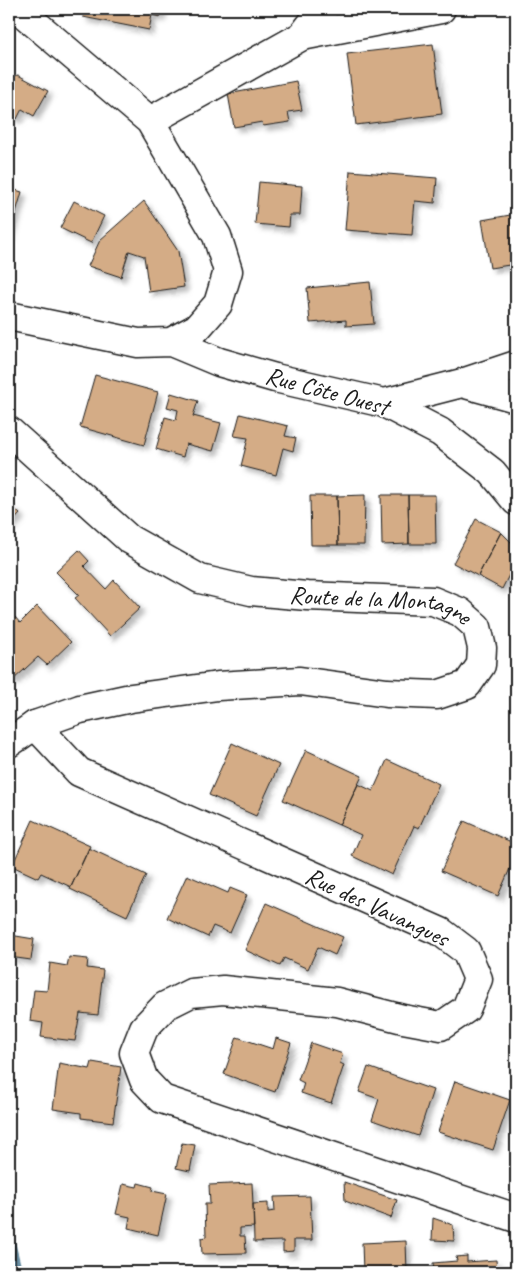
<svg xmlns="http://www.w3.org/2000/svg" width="525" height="1281" viewBox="0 0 525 1281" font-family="Caveat,sans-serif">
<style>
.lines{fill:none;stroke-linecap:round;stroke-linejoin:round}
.stream{stroke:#678da2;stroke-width:9}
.building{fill:#d4ac86;stroke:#1c1c1c;filter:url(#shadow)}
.minor-casing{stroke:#1c1c1c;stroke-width:31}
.major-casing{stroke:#1c1c1c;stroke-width:31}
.minor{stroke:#fff;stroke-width:28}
.major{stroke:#fff;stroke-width:28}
.labels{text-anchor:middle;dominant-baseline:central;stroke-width:4;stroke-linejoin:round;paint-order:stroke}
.street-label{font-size:25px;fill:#1c1c1c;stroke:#fff}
</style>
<defs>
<filter id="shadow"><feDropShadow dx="4.5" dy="4.5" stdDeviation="2.5" flood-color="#0004"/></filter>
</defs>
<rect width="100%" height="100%" fill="#fff"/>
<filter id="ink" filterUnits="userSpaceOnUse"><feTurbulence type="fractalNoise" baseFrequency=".02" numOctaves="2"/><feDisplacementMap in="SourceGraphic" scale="10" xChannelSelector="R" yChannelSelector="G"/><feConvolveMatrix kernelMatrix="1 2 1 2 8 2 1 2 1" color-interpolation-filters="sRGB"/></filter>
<g filter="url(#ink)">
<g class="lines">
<!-- stream -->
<path class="stream" d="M9 1236 18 1272"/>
</g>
<!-- building -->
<path class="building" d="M85 9H162L160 17 152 15 149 30 83 17Z
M433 44 442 114 356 125 347 54Z
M18 75 48 91 34 116 22 109 17 119 9 115V77Z
M296 81 302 110 288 112 290 122 263 126 262 122 234 127 228 94Z
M350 171 437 178 435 203 415 201 412 235 345 230Z
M259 182 302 186 300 215H290L289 227 255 224Z
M9 188 22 192 9 236Z
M74 201 104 216 91 243 60 228Z
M144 201 178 251 184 287 149 292 144 256 129 251 121 277 88 266 100 240Z
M516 214V264L490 268 482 220Z
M370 282 374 324 346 326V320L310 323 307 288Z
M95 375 158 392 144 445 80 427Z
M171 393 198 401 193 416 221 423 213 451 186 444 183 457 156 449 165 417 176 420 178 410 167 407Z
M240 414 288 426 285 436 296 438 293 451 283 448 276 475 241 466 248 438 234 436Z
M365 495 364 545H338L337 496Z
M381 495H408L409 544 382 545Z
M408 495H435L436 544H409Z
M310 496H337L338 545H311Z
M9 504 20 514 9 526Z
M476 519 501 532 478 576 453 563Z
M501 532 516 547V561L502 589 478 576Z
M79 550 89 561 84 566 106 589 114 580 140 608 110 636 75 598 79 595 56 572Z
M37 606 71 642 47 665 38 657 12 681 9 678V623L15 617 20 623Z
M232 743 279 765 256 816 209 795Z
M306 750 362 776 339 825 283 800Z
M387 760 439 784 419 828 414 826 392 875 352 856 361 835 339 825 358 784 373 791Z
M33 820 90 846 71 887 41 873 38 878 12 866Z
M464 821 516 844V855L498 896 441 871Z
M89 848 146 875 127 916 70 889Z
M187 875 228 893 230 888 247 895 230 933 213 926 208 937 167 918Z
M266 903 343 937 335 955 318 947 308 969 284 958 280 966 245 950Z
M10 935 34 939 31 960 9 957Z
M69 957 88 959 87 968 103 970 98 1015 80 1013 75 1041 41 1037 43 1023 30 1021 34 990 47 991 50 963 67 966Z
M237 1037 273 1049 276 1038 291 1043 275 1092 224 1074Z
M311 1043 343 1054 340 1063 344 1065 331 1103 301 1093 304 1083 298 1080Z
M92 1062 121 1067 113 1122 81 1118V1113L53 1109 59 1063 90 1069Z
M368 1067 433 1090 418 1136 372 1120 379 1099 359 1092Z
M455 1081 510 1100 493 1150 438 1132Z
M182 1143 195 1145 190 1171 176 1168Z
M344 1182 397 1200 391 1218 345 1201Z
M138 1183 153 1187 152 1191 167 1194 158 1235 128 1228 130 1217 116 1214 123 1184 137 1187Z
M252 1183 254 1227 240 1228V1236H245L246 1253 202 1254 201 1238 206 1237 205 1204H210L209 1185Z
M310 1196 312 1240H294V1251L283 1252V1241L254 1242 253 1204 268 1203V1212L275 1211 274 1197Z
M433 1218 453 1225 454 1241 432 1240Z
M406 1241 407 1272H363L362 1243Z
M467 1256V1262L496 1260 497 1272H434L433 1263 457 1261 456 1257Z"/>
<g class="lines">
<defs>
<path id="minor" d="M302 36 441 9
M150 121 302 36 323 9
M9 316 138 343 171 342 197 328 218 304 228 271 217 236 150 121 18 9
M171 342 219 362 275 378 384 403 440 432 492 472 516 501
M462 383 516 398
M384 403 462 383 516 365
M35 725 79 772 441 932 466 951 478 979 466 1009 441 1026 403 1019 337 1002 223 990 191 993 165 1006 144 1028 134 1053 144 1080 162 1099 516 1218"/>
<g id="major">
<path id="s1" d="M9 431 129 539 200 579 251 591 307 596 433 601 460 612 477 627 482 648 481 665 467 685 437 695 387 693 300 681 218 686 131 698 80 709 35 725 9 743"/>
</g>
</defs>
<!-- minor casing -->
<use href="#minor" class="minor-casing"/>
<!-- major casing -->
<use href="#major" class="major-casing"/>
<!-- minor -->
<use href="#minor" class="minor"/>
<!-- major -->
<use href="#major" class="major"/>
</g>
</g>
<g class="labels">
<!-- street labels -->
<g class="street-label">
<text transform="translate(327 391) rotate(15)">Rue Côte Ouest</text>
<text stroke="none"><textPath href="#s1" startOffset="426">Route de la Montagne</textPath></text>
<text transform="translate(377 907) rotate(25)">Rue des Vavangues</text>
</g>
</g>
<!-- margin -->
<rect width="525" height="1281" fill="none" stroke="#fff" stroke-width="30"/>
<rect x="15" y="15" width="495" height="1251" fill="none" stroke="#1c1c1c" stroke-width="2" filter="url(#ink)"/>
</svg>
